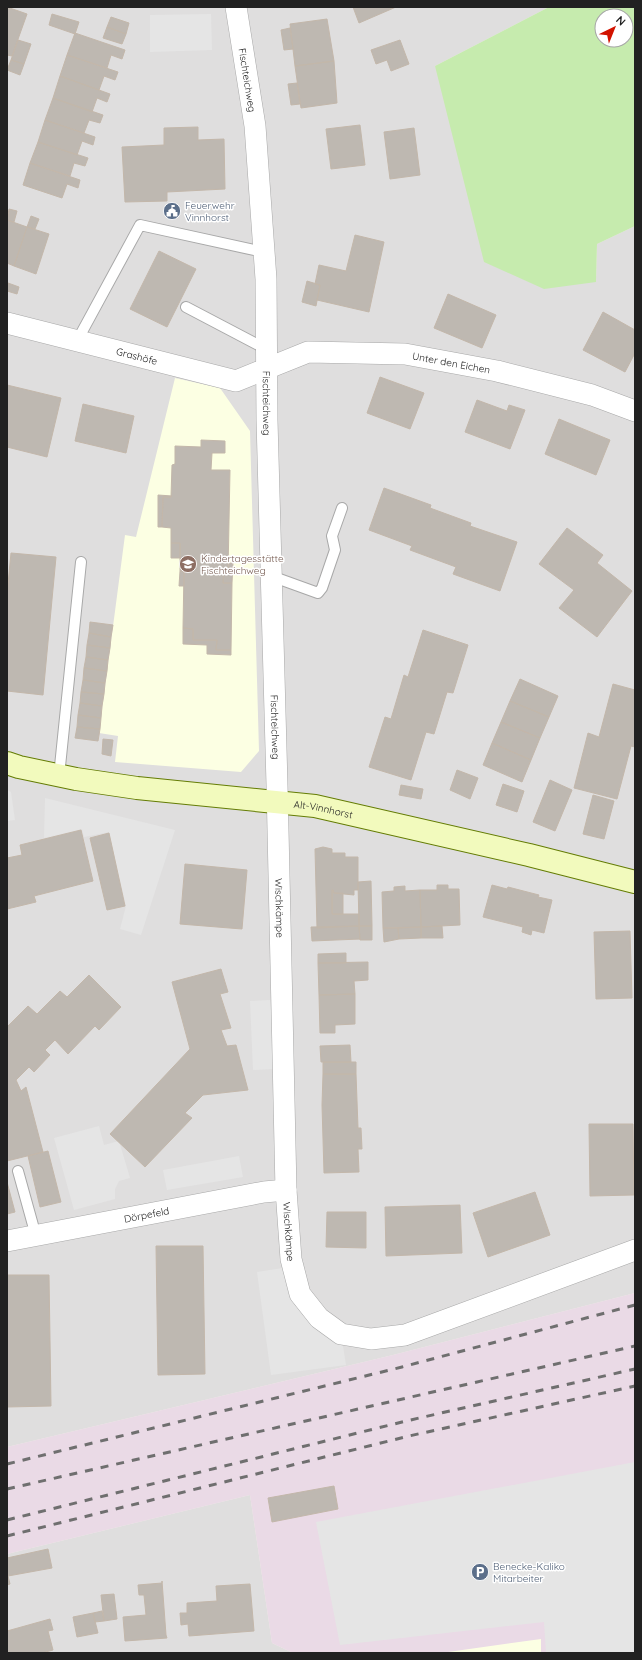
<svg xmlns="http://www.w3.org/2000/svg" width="642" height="1660" viewBox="0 0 642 1660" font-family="Quicksand,sans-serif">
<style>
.residential{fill:#dfdede}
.industrial{fill:#eadae6}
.education{fill:#fcffe3}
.grass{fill:#c6ebae;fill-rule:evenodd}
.parking{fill:#e5e5e5}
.building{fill:#beb8b1;stroke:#c3b7aa}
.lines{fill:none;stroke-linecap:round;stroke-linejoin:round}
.lane-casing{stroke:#a8a8a8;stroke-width:12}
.street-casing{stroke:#a8a8a8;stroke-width:22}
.secondary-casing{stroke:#647c04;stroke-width:24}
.lane{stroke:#fff;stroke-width:10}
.street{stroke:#fff;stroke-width:21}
.secondary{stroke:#f2fabd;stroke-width:22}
.rail{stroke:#6f6f6f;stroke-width:3;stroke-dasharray:8 8;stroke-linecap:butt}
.labels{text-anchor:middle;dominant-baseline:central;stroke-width:3;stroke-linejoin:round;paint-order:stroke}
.street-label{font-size:10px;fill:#212121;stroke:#fff}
.service-label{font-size:10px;fill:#4e5e75;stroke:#fff;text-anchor:start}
.education-label{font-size:10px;fill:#785e54;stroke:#fff;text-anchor:start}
</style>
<rect width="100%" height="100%" fill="#f1efe8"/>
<!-- residential -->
<path class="residential" d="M7 7H549L435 66 596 282 597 244 635 226V1293L393 1355 7 1447Z
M250 1495 272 1643 293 1653H7V1554Z"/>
<!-- industrial -->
<path class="industrial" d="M635 1293V1653H293L272 1643 250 1495 7 1554V1447L393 1355Z"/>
<!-- education -->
<path class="education" d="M175 378 220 388 250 431 259 751 241 772 115 762 118 736 99 733 125 535 136 537Z
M541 1639V1653H441Z"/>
<!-- grass -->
<path class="grass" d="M549 7H635V226L597 244 596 282 544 289 484 262 435 66ZM602 16H626V40H602Z"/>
<!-- parking -->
<path class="parking" d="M211 14 212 50 150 52V15Z
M7 790 11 792 15 820 7 821Z
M45 798 175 830 141 935 120 929 126 906 109 832 84 837 82 829 44 838Z
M270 1000 274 1069 253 1070 250 1001Z
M99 1126 104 1145 119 1141 130 1178 119 1181 115 1189V1199L74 1210 54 1138Z
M239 1156 243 1177 167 1190 163 1170Z
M283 1268 301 1312 322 1334 343 1346 346 1365 271 1375 257 1272Z
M635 1462V1653H546L544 1622 340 1645 316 1522Z"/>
<!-- building -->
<path class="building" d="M7 7 27 14 12 56 7 55Z
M353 7H396L359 23Z
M52 14 79 22 75 34 49 25Z
M111 17 129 23 126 34 107 27Z
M327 19 334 61 295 66 290 24Z
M107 27 126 34 122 44 103 38Z
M290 28 293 49 284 50 281 30Z
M75 33 125 50 122 59 111 55 107 68 67 55Z
M18 40 31 44 24 64 11 60Z
M400 40 409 64 391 71 387 60 376 64 371 50Z
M67 55 118 72 115 80 104 76 99 90 60 76Z
M11 60 24 64 20 75 7 70Z
M334 61 337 103 301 108 295 66Z
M60 76 110 94 107 102 97 98 92 112 53 98Z
M297 83 300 104 291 105 288 84Z
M53 98 103 115 100 123 89 120 84 133 45 120Z
M45 120 95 137 93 145 82 141 77 155 38 142Z
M360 125 365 165 331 169 326 129Z
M198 127V140L224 139 225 189 167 192V201L125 202 122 147 164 145V128Z
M414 128 420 175 390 179 384 132Z
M38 142 88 158 85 166 74 163 70 176 30 163Z
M30 163 80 180 78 188 67 184 62 198 23 185Z
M9 209 17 211 14 222 7 220Z
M31 216 39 219 35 229 27 227Z
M7 220 27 227 14 266 7 263Z
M27 227 49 234 36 274 14 266Z
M355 235 384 242 369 312 317 300 320 285 315 284 319 265 346 271Z
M159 251 196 269 167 327 130 309Z
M307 281 320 285 316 306 302 302Z
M8 283 19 287 17 294 7 291Z
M448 294 496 315 482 348 434 328Z
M603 312 635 330V353L625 372 583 350Z
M380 377 424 393 410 429 367 413Z
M7 385 61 398 47 457 7 447Z
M477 400 507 411 509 405 525 410 510 449 465 432Z
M83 404 134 416 126 453 75 441Z
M559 419 610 440 596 475 545 454Z
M201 440 225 441V453H212L211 470H230L228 573H224L223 583H232L231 650H216L217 640H193V629L183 628 184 571H180V543H171V528L162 527 163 497H171L172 465 175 464V446L201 447Z
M384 488 431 505 430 508 471 523 470 526 517 542 500 591 453 574 456 567 410 550 412 546 369 530Z
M158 495 172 496 171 497H163L162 527H158Z
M567 528 603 555 597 563 632 591 597 637 559 608 574 590 539 564Z
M171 543H180V558H171Z
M11 553 56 557 43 695 7 691V594Z
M229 563H233L232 583H223L224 573H228Z
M180 571H184V586H179Z
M90 622 113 625 111 637 89 633Z
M183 628 193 629V640H217L216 650H231V655L207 654V645L183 644Z
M423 630 468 645 453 693 447 692 434 734 426 732 411 780 369 767 385 717 391 719 404 675 408 677Z
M89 633 111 637 110 648 87 645Z
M87 645 110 648 108 660 86 657Z
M86 657 108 660 107 671 84 668Z
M84 668 107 671 105 683 83 680Z
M520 679 558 696 549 717 510 701Z
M83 680 105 683 104 694 81 692Z
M613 684 635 690V747L631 746 617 799 574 788 588 733 599 737Z
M81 692 104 694 102 706 80 703Z
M510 701 549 717 540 738 501 722Z
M80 703 102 706 101 718 78 715Z
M78 715 101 718 100 729 77 727Z
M501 722 540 738 531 760 492 743Z
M77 727 100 729 98 741 75 738Z
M103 739 113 740 111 756 102 754Z
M492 743 531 760 522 782 483 765Z
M457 770 478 778 470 799 450 790Z
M550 780 572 790 555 831 533 822Z
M503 784 524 791 517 812 496 805Z
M401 785 423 789 421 799 399 795Z
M593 795 614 801 604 839 583 834Z
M81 830 93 881 34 896 36 902 7 909V858L22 855 20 845Z
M109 833 125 906 107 910 90 838Z
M323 847 332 849V853H345V857H358V890H354V895L334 893 333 890H332V914H359V926L317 928 315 849Z
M185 864 247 870 242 929 180 924Z
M371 881 372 926H359L358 882Z
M437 885H448V889H459L460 925 421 927 420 890H437Z
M492 885 507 889 508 887 539 895 538 897 552 900 544 933 532 930 531 935 522 932 523 927 483 917Z
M405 886V891L420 890 421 927 383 928 382 892 394 891V887Z
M332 890H333L334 893H343V914H332Z
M359 926 360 939 312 941 311 927Z
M359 926H372V940H360Z
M442 926 443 938H421V927Z
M421 927V938L399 939 398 928Z
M383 928H398L399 939 384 942Z
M630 931 632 998 596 999 594 932Z
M346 953V963H318V954Z
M368 962V980L354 981 355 994 319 995 318 963Z
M221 969 228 992 220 994 231 1028 221 1030 227 1046 236 1045 248 1090 203 1095 185 1113 192 1118 145 1167 110 1134 190 1049 172 982Z
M89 975 121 1007 99 1030 95 1026 68 1054 55 1040 45 1050 50 1055 34 1072 29 1067 16 1080 21 1091 26 1087 43 1152 7 1161V1027L28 1006 37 1014 60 991 67 997Z
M355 994V1024L335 1025V1033H320L319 995Z
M350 1045 351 1062H321L320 1046Z
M323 1062H356V1074H323Z
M323 1074H356L358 1128H361L362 1149H358L359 1172 324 1173 322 1105Z
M589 1124H633L634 1195 590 1196Z
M48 1151 61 1202 40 1207 28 1156Z
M7 1182 15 1212 7 1214Z
M535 1192 550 1235 488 1257 473 1213Z
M460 1205 462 1253 386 1256 385 1207Z
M327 1212H366V1248L326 1247Z
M156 1246H203L205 1374 158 1375Z
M7 1275H49L51 1406 7 1407Z
M334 1486 338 1509 272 1522 268 1498Z
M48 1549 52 1568 8 1576 10 1584 7 1585V1558Z
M162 1581 166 1635 167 1638 125 1641 123 1617 146 1615 144 1595H139L138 1585 162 1583Z
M250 1584 254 1631 189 1636 188 1624 181 1625 180 1613H187V1603L217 1601 216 1586Z
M114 1594 117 1619 104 1621 101 1595Z
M102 1611 104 1621 95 1622 93 1613Z
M93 1613 98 1633 77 1637 73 1617Z
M50 1619 53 1630 48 1631 53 1650 42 1653H7V1631Z"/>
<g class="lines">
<defs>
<path id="lane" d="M186 307 266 349
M77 341 140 225 263 252
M271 576 318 593 322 588 335 550 332 536 342 508
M59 776 81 562
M18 1171 36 1236"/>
<g id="street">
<path id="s1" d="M236 7 255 126 266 279 267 420 277 785 286 1190 291 1259 300 1294 319 1318 341 1334 371 1339 405 1335 635 1250"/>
<path id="s2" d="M7 323 236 381 308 352 405 354 497 371 592 395 635 411"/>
<path id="s3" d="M7 1241 264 1192 286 1190"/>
</g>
<g id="secondary">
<path id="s4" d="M7 763 19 767 76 779 137 788 315 806 529 855 635 882"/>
</g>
</defs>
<!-- lane casing -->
<use href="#lane" class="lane-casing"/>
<!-- street casing -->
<use href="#street" class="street-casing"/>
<!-- secondary casing -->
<use href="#secondary" class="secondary-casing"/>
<!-- lane -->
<use href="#lane" class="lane"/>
<!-- street -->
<use href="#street" class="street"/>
<!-- secondary -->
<use href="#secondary" class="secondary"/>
<!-- rail -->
<path class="rail" d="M7 1464 402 1367 635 1305
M7 1489 635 1346
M7 1520 406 1421 635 1369
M7 1536 409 1436 635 1386"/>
</g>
<!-- icons -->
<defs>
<symbol id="civic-disc" viewBox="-11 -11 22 22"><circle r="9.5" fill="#5c6f8a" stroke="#fff"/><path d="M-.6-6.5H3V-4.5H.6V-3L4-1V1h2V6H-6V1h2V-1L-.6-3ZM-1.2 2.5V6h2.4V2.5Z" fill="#fff"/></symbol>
<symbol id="school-disc" viewBox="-11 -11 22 22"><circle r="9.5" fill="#8d6e63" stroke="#fff"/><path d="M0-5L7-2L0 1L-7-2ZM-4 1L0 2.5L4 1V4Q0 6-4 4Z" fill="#fff"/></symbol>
<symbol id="parking-disc" viewBox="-11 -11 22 22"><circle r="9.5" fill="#5c6f8a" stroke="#fff"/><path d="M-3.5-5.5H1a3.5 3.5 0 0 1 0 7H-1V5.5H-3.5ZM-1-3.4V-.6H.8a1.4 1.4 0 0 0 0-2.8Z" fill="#fff"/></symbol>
</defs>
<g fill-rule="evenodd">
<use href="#civic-disc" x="162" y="201" width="20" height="20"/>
<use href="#school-disc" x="178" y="554" width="20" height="20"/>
<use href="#parking-disc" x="470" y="1562" width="20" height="20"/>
</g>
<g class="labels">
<!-- street labels -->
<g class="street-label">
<text stroke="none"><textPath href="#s1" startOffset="74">Fischteichweg</textPath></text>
<text stroke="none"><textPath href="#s2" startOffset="134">Grashöfe</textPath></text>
<text stroke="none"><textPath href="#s2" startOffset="458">Unter den Eichen</textPath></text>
<text stroke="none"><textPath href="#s1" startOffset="398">Fischteichweg</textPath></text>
<text stroke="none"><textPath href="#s1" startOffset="722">Fischteichweg</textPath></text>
<text stroke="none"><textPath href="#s4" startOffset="320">Alt-Vinnhorst</textPath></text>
<text stroke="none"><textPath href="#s1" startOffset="903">Wischkämpe</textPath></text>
<text stroke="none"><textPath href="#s3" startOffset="142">Dörpefeld</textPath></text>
<text stroke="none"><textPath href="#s1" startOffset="1227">Wischkämpe</textPath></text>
</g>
<!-- service labels -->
<g class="service-label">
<text x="185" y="205">Feuerwehr<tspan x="185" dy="12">Vinnhorst</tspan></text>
<text x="493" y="1566">Benecke-Kaliko<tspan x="493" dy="12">Mitarbeiter</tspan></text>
</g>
<!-- education labels -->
<g class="education-label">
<text x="201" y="558">Kindertagesstätte<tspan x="201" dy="12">Fischteichweg</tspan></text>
</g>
</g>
<!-- border -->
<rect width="642" height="1660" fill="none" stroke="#212121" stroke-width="16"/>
<!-- north arrow -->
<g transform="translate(614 28) rotate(43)"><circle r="19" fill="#ffffff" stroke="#a6a6a6"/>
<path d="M0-3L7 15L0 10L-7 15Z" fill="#d21300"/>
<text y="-6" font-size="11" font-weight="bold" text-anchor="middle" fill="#212121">N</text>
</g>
</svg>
